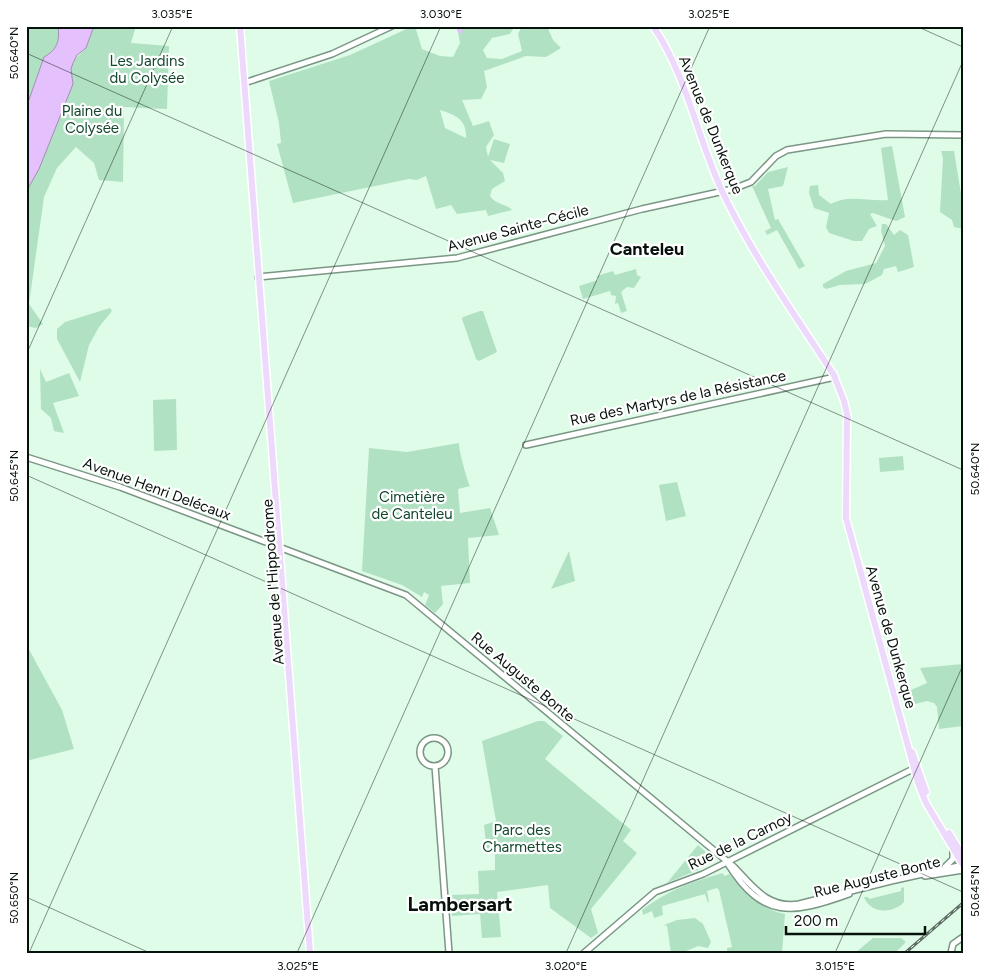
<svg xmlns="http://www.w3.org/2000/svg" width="989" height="979" viewBox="0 0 989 979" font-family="Figtree,sans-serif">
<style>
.green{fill:#b1e1c3;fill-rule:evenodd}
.water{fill:#e4c1fd;stroke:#a28cb4}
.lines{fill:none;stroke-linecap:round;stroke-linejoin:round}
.canal{stroke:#e4c1fd;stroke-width:5}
.tertiary-casing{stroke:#7b9685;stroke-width:8}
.primary-casing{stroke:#fff;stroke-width:9}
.tertiary{stroke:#fff;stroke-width:5}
.primary{stroke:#edd9fb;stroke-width:6}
.rail-casing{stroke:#5c6e63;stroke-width:3}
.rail{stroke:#fff;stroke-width:1;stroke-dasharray:4;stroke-linecap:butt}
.ticks{fill:none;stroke:#07110b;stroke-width:1;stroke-opacity:0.45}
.labels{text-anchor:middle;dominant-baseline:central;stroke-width:4.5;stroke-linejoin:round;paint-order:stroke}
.park-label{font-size:15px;fill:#12472d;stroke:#fff}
.street-label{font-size:15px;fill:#07110b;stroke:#fff}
.quarter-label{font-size:18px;font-weight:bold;fill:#07110b;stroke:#fff}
.district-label{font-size:20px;font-weight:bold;fill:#07110b;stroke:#fff}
.neatline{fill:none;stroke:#07110b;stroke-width:2}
.ticks-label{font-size:12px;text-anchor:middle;fill:#07110b}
</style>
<rect width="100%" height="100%" fill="#dffce9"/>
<!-- green -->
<path class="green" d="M26 26H58C62 50 51 47 42 64 36 75 31 95 26 108Z
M94 26H136L131 43 169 46 167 109 124 107 123 182 99 180 94 163 76 147 57 168 44 197 29 304 43 324 36 328 26 326V192L39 169 73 84 71 69 75 59 86 48Z
M413 26H415L422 49 440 56 453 57 460 43 457 26 514 27 510 34 492 38 483 50 487 58 502 59 522 51 518 34 522 26H547L553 40 561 48 546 57 526 56 484 71 487 87 481 99 462 100 473 126 489 121 494 135 486 147 488 157 494 139 510 144 504 163 490 160 503 173 505 181 492 189 490 196C495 204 506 204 512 210L488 216 486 210 457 214 451 205 436 209 426 176 417 180 409 179 293 203 277 144 281 143 279 123 269 81 350 55ZM440 110C456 115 467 120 466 138L445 128Z
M892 146 905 217 896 221 873 213 870 214 877 226 869 229 862 241H854L829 233 826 227 829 213 814 208 809 193 810 186 818 185 819 195 831 204C850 194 868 202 888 200L881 148Z
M941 151H954L963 206V229L954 227 952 220 940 212 943 158Z
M788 167 783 186 768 189 775 220 778 219 805 266 799 269 777 230 767 235 765 231 771 228 752 186H755L768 172Z
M882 224H886L894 235 900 230 908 235 914 267 898 272 896 266 884 269 882 275 865 284 840 285 826 289 823 287V284L846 271 876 263 885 246 881 231Z
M636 269 637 275 641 277 634 288 627 287 621 292 627 311 621 313 618 303 615 304 616 296 611 295 610 291 583 299 579 286 598 280 597 276 613 271 615 275Z
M110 308 112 311 99 327 89 345 80 382 57 339V329L65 322Z
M480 311H483L497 352 479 361 476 359 462 319 463 317Z
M40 369 46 382 69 373 79 396 53 403 64 433 54 431 51 418 41 409Z
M176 399 177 450 154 451 153 400Z
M459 443C458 447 467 481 470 486L458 489 460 513 490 508 499 535 468 538 470 583 441 586 443 604 435 613 425 605 429 595 424 592 422 597 402 585 362 571 369 448 407 452Z
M903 456 904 470 880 472 879 458Z
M677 482 686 516 666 521 659 485Z
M569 551 575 581 551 589Z
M26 644 62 710 74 749 26 761Z
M963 664V726L939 729 937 707 934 703 927 701 907 706 904 693 927 683 920 668Z
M538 721H544L563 736 545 759 631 830 623 841 637 853 591 909 598 933 591 938 550 908 548 885 497 892 501 937 482 938 480 914 452 916 451 895 479 894 478 871 495 870V853L487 852 484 825 496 821 482 741Z
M698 845 710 856V863L703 865 702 867 700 864 698 865 700 869 667 883Z
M722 873 725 876 729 874C746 893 759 909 785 914L782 953H727V948L732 947 719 890 717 888 707 891 709 901 708 903 705 894 662 906 663 915 654 918 652 911 643 915 642 910C672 888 688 884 722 873Z
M904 887V902C893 914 870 914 864 897H868L869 899 901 891V888Z
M695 918 703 924 711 942 708 948 698 946 684 952 671 953 667 926 664 925 677 920Z
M873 938H901L906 942 895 953H855Z"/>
<!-- water -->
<path class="water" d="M58 26H94L86 48 77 55 73 63 71 69 73 84 39 169 26 192V108L44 57C57 50 60 41 58 26Z"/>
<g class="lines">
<!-- canal -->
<path class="canal" d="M459 26 460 31"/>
<defs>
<path id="tertiary" d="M244 83 332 54 392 26
M258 277 457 258 642 209 733 189 751 182 776 156 787 150 886 134 963 135
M526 445 835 377
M26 457 120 487 406 595 734 867C753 887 768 909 799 904L891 881 963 865
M420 752a14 14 0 1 1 28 0a14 14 0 1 1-28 0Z
M435 766 449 953
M728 864C763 920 793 914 849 894
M945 867 953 859V849
M925 876 963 870
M584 953 655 892 703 874 917 767
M951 953 953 944 963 937"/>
<path id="primary" d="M240 26 310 953
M653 26C687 76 697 137 722 191 753 257 796 316 835 377
M833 373 844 401 848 418
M847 415 846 518 918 783 926 803 963 865
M912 752 926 792
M949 833 963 856"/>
</defs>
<!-- tertiary casing -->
<use href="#tertiary" class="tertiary-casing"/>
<!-- primary casing -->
<use href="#primary" class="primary-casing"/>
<!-- tertiary -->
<use href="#tertiary" class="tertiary"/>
<!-- primary -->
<use href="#primary" class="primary"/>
<defs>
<path id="rail" d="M905 953 963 903"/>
</defs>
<!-- rail casing -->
<use href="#rail" class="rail-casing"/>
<!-- rail -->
<use href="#rail" class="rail"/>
</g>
<!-- ticks -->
<path class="ticks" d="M916 26 963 47M26 53 963 470M26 355 173 26M26 475 963 892M26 897 150 953M29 953 441 26M297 953 710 26M566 953 963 61M835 953 963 665"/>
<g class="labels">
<!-- park labels -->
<g class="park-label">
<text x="147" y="61">Les Jardins<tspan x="147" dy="17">du Colysée</tspan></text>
<text x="92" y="111">Plaine du<tspan x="92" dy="17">Colysée</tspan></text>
<text x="412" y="497">Cimetière<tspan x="412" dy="17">de Canteleu</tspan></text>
<text x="522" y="830">Parc des<tspan x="522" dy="17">Charmettes</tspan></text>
</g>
<!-- street labels -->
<g class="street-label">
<text transform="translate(711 125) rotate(68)">Avenue de Dunkerque</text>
<text transform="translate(518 228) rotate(-15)">Avenue Sainte-Cécile</text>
<text transform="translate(678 398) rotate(-12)">Rue des Martyrs de la Résistance</text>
<text transform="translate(157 489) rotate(20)">Avenue Henri Delécaux</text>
<text transform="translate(273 582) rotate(-94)">Avenue de l'Hippodrome</text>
<text transform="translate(891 637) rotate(74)">Avenue de Dunkerque</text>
<text transform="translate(523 677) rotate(40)">Rue Auguste Bonte</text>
<text transform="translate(740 841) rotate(-26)">Rue de la Carnoy</text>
<text transform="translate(877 877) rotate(-14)">Rue Auguste Bonte</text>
</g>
<!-- quarter labels -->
<g class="quarter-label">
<text x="647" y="249">Canteleu</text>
</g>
<!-- district labels -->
<g class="district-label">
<text x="460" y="904">Lambersart</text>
</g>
</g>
<!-- border -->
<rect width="989" height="979" fill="none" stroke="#ffffff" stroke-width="55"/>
<!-- scale -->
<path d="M786 926v8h139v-8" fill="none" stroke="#07110b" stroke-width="2.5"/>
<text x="794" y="926" font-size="15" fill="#07110b" stroke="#ffffff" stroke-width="4" paint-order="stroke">200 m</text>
<rect x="28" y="28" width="934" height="924" class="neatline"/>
<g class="ticks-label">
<text x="172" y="18">3.035°E</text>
<text x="441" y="18">3.030°E</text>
<text x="709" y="18">3.025°E</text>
<text transform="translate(14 53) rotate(-90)" y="4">50.640°N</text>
<text transform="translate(975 469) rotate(-90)" y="4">50.640°N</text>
<text transform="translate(14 476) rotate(-90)" y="4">50.645°N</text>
<text transform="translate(975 891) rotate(-90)" y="4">50.645°N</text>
<text transform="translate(14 898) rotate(-90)" y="4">50.650°N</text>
<text x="298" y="970">3.025°E</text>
<text x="566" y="970">3.020°E</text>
<text x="835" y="970">3.015°E</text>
</g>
</svg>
